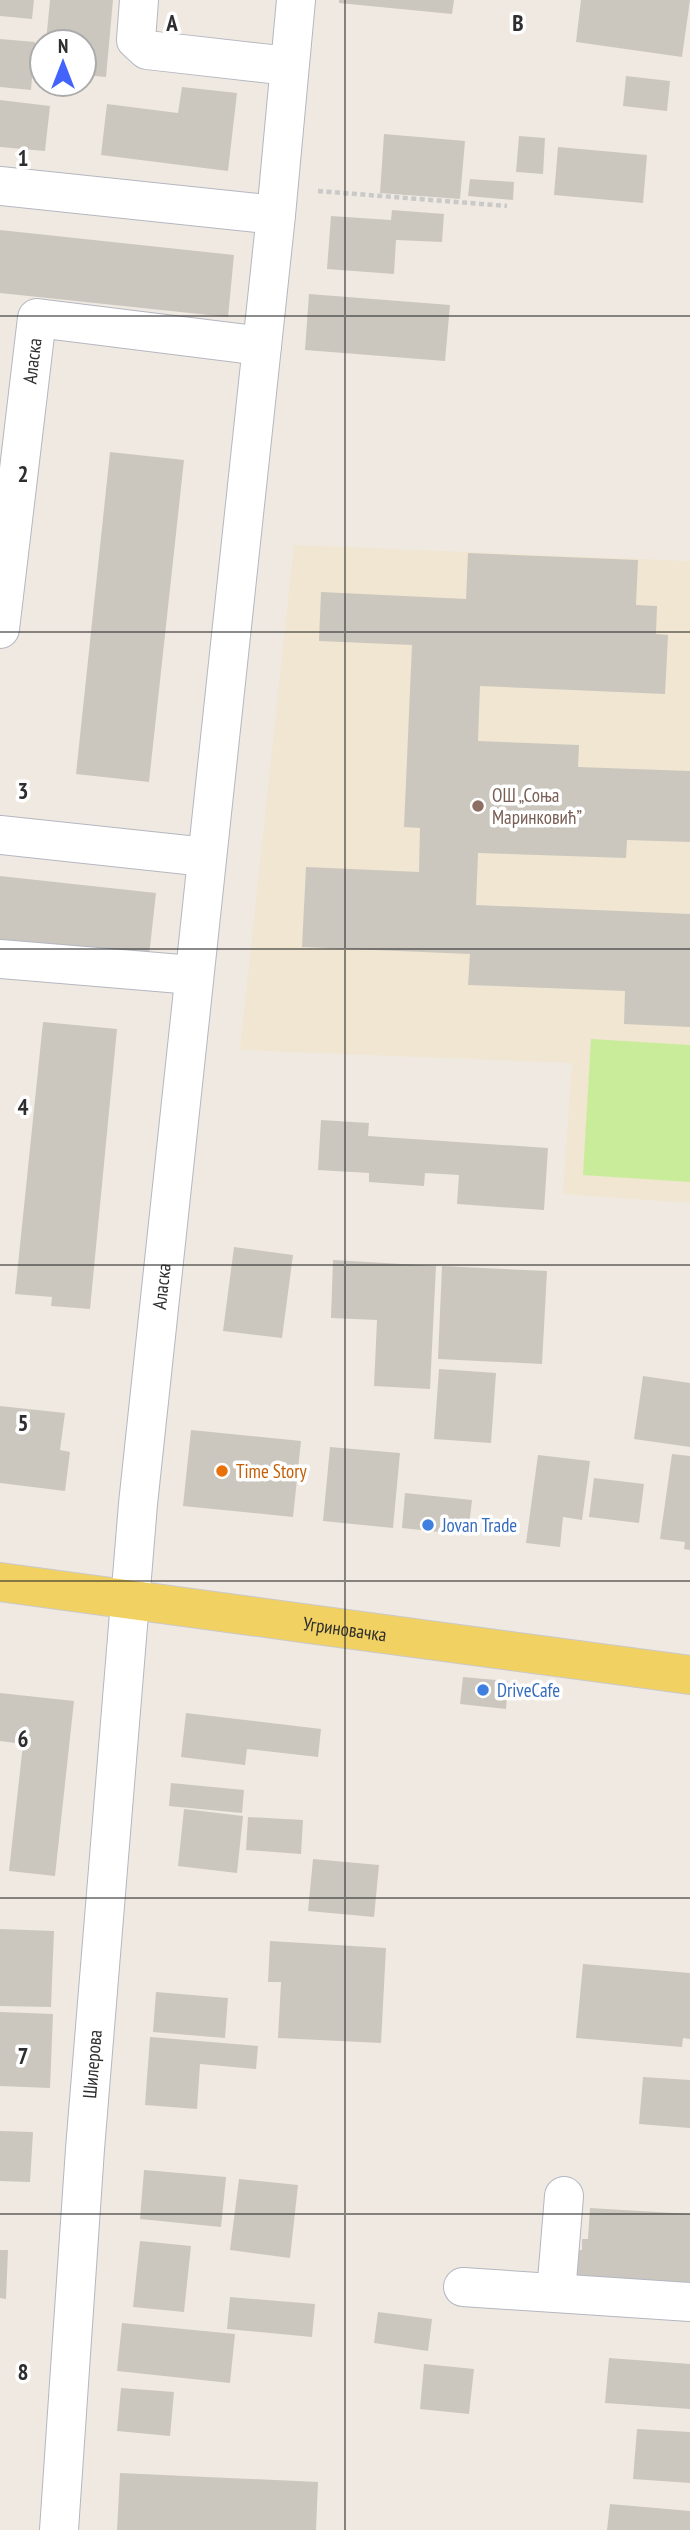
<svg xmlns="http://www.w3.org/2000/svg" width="690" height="2530" viewBox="0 0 690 2530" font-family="'PT Sans Narrow',sans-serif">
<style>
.education{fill:#f0e6d1}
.pitch{fill:#c9ec9a}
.building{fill:#cbc7bf}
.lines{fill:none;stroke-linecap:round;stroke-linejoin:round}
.minor-casing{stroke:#b4b7c1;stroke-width:40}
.major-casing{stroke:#c9c9c9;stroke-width:40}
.path{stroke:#c9c9c9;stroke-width:4.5;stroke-dasharray:5 3.5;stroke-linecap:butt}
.minor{stroke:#fff;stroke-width:38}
.major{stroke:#f2d163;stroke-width:38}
.grid{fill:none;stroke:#2e2e2e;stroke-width:2;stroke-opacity:0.55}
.education-dot{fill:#8d6e63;stroke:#fff;stroke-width:2.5}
.food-dot{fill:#e8710a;stroke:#fff;stroke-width:2.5}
.shop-dot{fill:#3f7fe0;stroke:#fff;stroke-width:2.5}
.labels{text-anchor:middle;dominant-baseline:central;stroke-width:7;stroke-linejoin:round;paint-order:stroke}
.street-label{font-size:19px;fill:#2e2e2e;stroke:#fff}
.education-label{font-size:19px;fill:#785e54;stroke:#fff;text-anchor:start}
.food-label{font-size:19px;fill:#c56008;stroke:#fff;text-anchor:start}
.shop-label{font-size:19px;fill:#366cbe;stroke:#fff;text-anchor:start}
.grid-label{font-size:23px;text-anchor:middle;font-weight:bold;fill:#2e2e2e;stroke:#fff;stroke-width:7;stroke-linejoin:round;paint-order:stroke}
</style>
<rect width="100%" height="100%" fill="#efe9e1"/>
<!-- education -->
<path class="education" d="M294 545 690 561V1203L563 1194 572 1063 240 1050Z"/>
<!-- pitch -->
<path class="pitch" d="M591 1039 690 1045V1182L583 1175Z"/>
<!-- building -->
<path class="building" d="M0 0H34L32 19 0 16Z
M50 0H113L106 77 84 75V42H46Z
M339 0H454L452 14 339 3Z
M581 0H690L682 57 576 42Z
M0 39 35 42 31 90 0 87Z
M626 76 670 81 667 111 623 106Z
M182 87 237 93 228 171 101 155 107 104 178 113Z
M0 100 50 106 45 151 0 147Z
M384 134 465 141 460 199 380 193Z
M519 136 545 138 543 174 516 172Z
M558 147 647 155 643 203 554 195Z
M470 179 514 182 513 200 468 196Z
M392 210 444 214 442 242 396 240 394 274 327 269 331 216 391 220Z
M0 230 234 255 228 317 0 293Z
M309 294 450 305 445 361 305 350Z
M110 452 184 460 149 782 76 774Z
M468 553 638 560 636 605 657 606 656 634 668 635 665 694 480 686 478 741 579 745 578 767 690 771V842L627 840 626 858 478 853 476 905 690 914V1027L624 1024 625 991 468 985 470 954 302 947 306 867 419 872 420 828 404 827 412 645 319 641 321 592 466 599Z
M0 876 156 893 149 956 0 940Z
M43 1022 117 1029 90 1309 51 1306 52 1297 15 1294Z
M321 1120 369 1123 368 1136 548 1148 544 1210 457 1204 459 1175 425 1173 424 1186 369 1182V1173L318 1170Z
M234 1247 293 1255 282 1338 223 1331Z
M333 1260 436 1266 430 1389 374 1386 377 1320 331 1318Z
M442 1266 547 1271 542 1364 438 1359Z
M439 1369 496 1373 491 1443 434 1439Z
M643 1376 690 1383V1447L634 1439Z
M0 1406 65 1413 60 1450 70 1452 65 1491 0 1483Z
M191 1430 301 1441 293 1517 183 1506Z
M330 1447 400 1453 393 1528 323 1521Z
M672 1454 690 1456V1550L684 1549 685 1542 660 1539Z
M538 1455 590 1461 582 1520 563 1517 560 1547 526 1543Z
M594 1478 644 1484 639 1523 589 1517Z
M405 1493 472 1500 468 1535 402 1528Z
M463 1677 508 1681 506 1709 460 1704Z
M0 1693 74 1701 55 1876 9 1871 23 1744 0 1741Z
M186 1713 321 1729 318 1757 247 1749 245 1765 181 1757Z
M171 1783 244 1790 242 1813 169 1806Z
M184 1809 243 1816 237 1873 178 1866Z
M248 1817 303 1820 301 1854 246 1850Z
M313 1859 379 1865 374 1917 308 1911Z
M0 1929 54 1931 51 2007 0 2006Z
M270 1941 386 1948 381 2043 278 2038 281 1982H268Z
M583 1964 690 1973V2039L683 2038 682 2047 576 2038Z
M156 1992 228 1998 225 2038 153 2032Z
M0 2012 53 2014 50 2088 0 2086Z
M150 2037 258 2046 256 2069 200 2064 197 2109 145 2105Z
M643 2077 690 2080V2128L639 2124Z
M0 2131 33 2132 30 2182 0 2181Z
M144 2170 226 2177 221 2227 140 2219Z
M239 2179 298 2185 290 2258 230 2250Z
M590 2208 690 2214V2289L574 2282 576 2250H582V2239H588Z
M140 2241 191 2246 184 2312 133 2307Z
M0 2250H8L6 2299 0 2298Z
M230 2297 315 2304 312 2337 227 2329Z
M378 2312 432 2319 428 2351 374 2343Z
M122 2323 235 2334 230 2383 117 2371Z
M609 2358 690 2364V2409L605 2403Z
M424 2364 474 2369 469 2414 420 2409Z
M121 2388 174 2392 170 2436 117 2431Z
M637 2429 690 2432V2483L633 2479Z
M120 2473 318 2482 316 2530H117Z
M610 2504 690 2511V2530H607Z"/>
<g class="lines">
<defs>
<g id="minor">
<path d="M139 0 136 40 147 50 289 66"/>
<path d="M0 186 276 215"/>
<path id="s1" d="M0 629 37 318 262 346"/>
<path d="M0 835 206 857"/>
<path d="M0 959 193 975"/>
<path d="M463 2287 690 2302"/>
<path d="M556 2293 564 2196"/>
<path id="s2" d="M59 2530 85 2149 138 1504 276 215 296 0"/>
</g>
<g id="major">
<path id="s3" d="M0 1582C230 1612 460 1646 690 1675"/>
</g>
</defs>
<!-- minor casing -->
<use href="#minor" class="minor-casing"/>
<!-- major casing -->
<use href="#major" class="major-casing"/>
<!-- path -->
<path class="path" d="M318 191 507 206"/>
<!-- minor -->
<use href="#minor" class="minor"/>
<!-- major -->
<use href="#major" class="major"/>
</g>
<!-- grid -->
<path class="grid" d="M345 0V2530M0 316H690M0 632H690M0 949H690M0 1265H690M0 1581H690M0 1898H690M0 2214H690"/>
<!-- markers -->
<circle class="education-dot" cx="478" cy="806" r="7"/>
<circle class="food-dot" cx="222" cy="1471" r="7"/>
<g class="shop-dot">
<circle cx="428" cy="1525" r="7"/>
<circle cx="483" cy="1690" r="7"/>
</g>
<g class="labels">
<!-- street labels -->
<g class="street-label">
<text stroke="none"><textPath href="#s1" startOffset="270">Аласка</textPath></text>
<text stroke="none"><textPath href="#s2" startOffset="1248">Аласка</textPath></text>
<text stroke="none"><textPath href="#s3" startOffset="348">Угриновачка</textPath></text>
<text stroke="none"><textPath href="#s2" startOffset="467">Шилерова</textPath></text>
</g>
<!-- education labels -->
<g class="education-label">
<text x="492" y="795">ОШ „Соња<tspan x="492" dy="22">Маринковић”</tspan></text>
</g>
<!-- food labels -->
<g class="food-label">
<text x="236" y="1471">Time Story</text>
</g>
<!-- shop labels -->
<g class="shop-label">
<text x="442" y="1525">Jovan Trade</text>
<text x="497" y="1690">DriveCafe</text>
</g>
</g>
<g class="grid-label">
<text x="172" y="31">A</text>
<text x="518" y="31">B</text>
<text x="23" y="166">1</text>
<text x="23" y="482">2</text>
<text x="23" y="799">3</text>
<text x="23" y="1115">4</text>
<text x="23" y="1431">5</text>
<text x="23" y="1747">6</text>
<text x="23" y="2064">7</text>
<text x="23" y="2380">8</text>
</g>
<!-- north arrow -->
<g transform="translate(63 63)"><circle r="33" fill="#ffffff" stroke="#ababab" stroke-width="2"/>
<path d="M0-5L12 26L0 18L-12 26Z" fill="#4264fb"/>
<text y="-10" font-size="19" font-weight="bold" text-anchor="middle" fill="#2e2e2e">N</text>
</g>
</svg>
